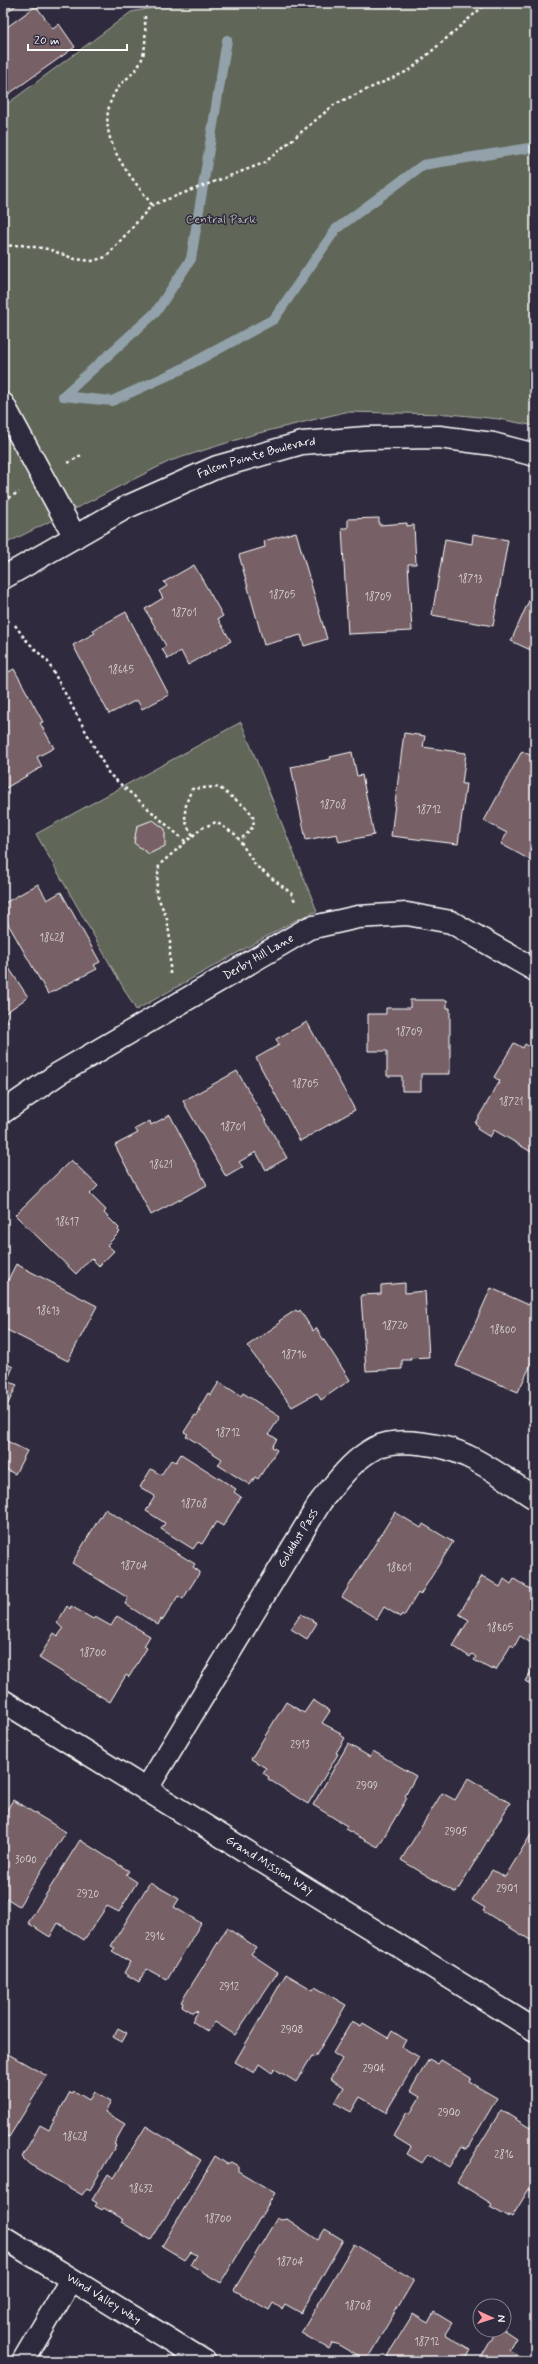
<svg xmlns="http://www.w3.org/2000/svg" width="538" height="2364" viewBox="0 0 538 2364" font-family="Mynerve,sans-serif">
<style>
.green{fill:#616659;stroke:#b0b2ac}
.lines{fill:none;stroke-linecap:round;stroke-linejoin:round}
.stream{stroke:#92a1aa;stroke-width:10}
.building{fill:#776166;stroke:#fff}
.minor-casing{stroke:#fff;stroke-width:25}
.tertiary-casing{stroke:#fff;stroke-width:25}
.path{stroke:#fff;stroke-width:2.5;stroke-dasharray:3 3;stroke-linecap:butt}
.minor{stroke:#2f2a3d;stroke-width:22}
.tertiary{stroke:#2f2a3d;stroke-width:22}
.labels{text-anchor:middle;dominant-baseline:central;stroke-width:3;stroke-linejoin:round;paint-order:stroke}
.number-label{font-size:10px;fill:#ddd8d9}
.park-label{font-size:12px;fill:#b8bab4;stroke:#2f2a3d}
.street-label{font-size:12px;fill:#fff;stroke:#2f2a3d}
</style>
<rect width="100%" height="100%" fill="#2f2a3d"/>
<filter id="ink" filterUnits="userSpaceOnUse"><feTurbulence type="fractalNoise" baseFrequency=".025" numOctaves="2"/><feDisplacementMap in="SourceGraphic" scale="8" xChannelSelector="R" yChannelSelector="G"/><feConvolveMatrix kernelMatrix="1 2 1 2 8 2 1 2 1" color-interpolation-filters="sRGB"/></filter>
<g filter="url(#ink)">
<!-- green -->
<path class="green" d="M162 3H535V426L499 419 449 414 345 412 255 434 170 461 3 545V107L131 12 157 7Z
M241 722 317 911 294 921 136 1010 36 834Z"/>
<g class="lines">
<!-- stream -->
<path class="stream" d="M63 396 112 401 178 371 274 319 336 229 423 165 535 147
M63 396 156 312 191 259 227 40"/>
</g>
<!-- building -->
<path class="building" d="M3 3H19L3 15Z
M36 6 53 29 59 24 75 47 3 98V30Z
M379 518V525L407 523V526L414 525 416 564H408L412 631 348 634 342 528H348V519Z
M296 532 327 639 304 646 301 635 264 645 239 555 265 547 264 541Z
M473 534 508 540 493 626 432 615 445 539 472 544Z
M194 565 223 616 218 619 231 641 188 665 181 651 168 659 162 649 166 646 145 609 163 598 159 591 167 586 164 582Z
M535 587V652L511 641Z
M126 612 169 695 142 709 137 700 109 714 73 645 95 633 93 630Z
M14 669 43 722 40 723 54 748 37 757 42 767 4 789 3 675Z
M404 733 425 736 423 747 466 753 462 784H466L458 844 391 836Z
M522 751 535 758V856L532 861 501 844 507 833 484 821Z
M352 752 357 776 362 775 374 835 339 842 337 834 306 840 291 767 331 759 330 757Z
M153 820 165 829V846L149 854 134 843 137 826Z
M38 884 47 900 61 892 100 962 94 965 97 969 48 994 3 915V904Z
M3 959 28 997 4 1014 8 1021 3 1024Z
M410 1000H447V1008H450V1074H421V1091H402V1076H387V1051H368V1014H386V1008H410Z
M307 1022 355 1110 300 1141 256 1058 279 1045 276 1039Z
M514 1043 523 1048 525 1044 535 1050V1150L533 1153 494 1130 490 1137 477 1129 478 1126 475 1123 500 1081 494 1077Z
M237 1071 287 1158 266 1170 256 1152 239 1162 243 1167 226 1177 183 1101Z
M170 1115 207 1185 151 1215 115 1145 138 1133 135 1129 150 1121 151 1125Z
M71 1160 98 1186 90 1194 106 1210 104 1213 119 1228 118 1230 120 1232 107 1245 114 1251 99 1266 91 1258 76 1274 15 1215Z
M16 1264 97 1306 68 1361 3 1328V1280L7 1282Z
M405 1283V1293L425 1291 429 1357 410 1358 411 1360H402V1369L366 1371 361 1295 381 1294V1285Z
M491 1288 529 1305 533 1297 535 1298V1356L518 1392 456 1366Z
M296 1310 298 1312 300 1310 313 1331 316 1328 350 1380 321 1400 317 1393 292 1407 247 1346 280 1323 279 1321Z
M3 1362 13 1367 7 1381 17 1385 3 1414Z
M219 1382 241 1396 243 1393 280 1417 269 1434 277 1439 272 1447 277 1450 258 1479 255 1477 250 1485 218 1465 222 1459 186 1436 188 1434 184 1432 195 1415 197 1416 200 1411 198 1410 208 1393 211 1395Z
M535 1394V1409L528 1405Z
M3 1439 27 1451 15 1474 5 1469 3 1473Z
M181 1454 236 1489 234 1492 241 1497 223 1526 216 1522 202 1544 198 1542 193 1549 161 1529 165 1523 146 1511 155 1496 140 1487 151 1469 161 1475 171 1460 176 1462Z
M105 1509 195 1564 193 1567 200 1572 183 1599 178 1596 163 1620 161 1619 158 1625 125 1604 128 1598 72 1563Z
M395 1512 421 1528 423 1524 453 1542 420 1595 418 1593 404 1616 402 1614 400 1617 384 1607 377 1619 342 1597Z
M482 1576 500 1587 504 1579 511 1584 514 1579 535 1592V1636L531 1643 520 1636 514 1647 511 1645 496 1670 492 1668V1670L474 1660 476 1657 472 1654 470 1657 453 1646 469 1620 459 1614Z
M67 1606 70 1609 71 1606 93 1619 95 1617 111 1626 117 1616 150 1636 144 1646 147 1648 129 1677 126 1675 110 1702 39 1658 54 1633 58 1636 63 1629 57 1623Z
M301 1614 317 1623 307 1639 291 1629Z
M535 1665V1687L525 1681Z
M313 1700 330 1711 322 1723 341 1733 339 1734 345 1738 336 1753 338 1754 308 1804 268 1779 269 1777 263 1773 266 1768 251 1759 286 1702 304 1713Z
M348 1744 370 1757 373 1751 416 1776 405 1796 407 1798 378 1847 345 1829 347 1826 313 1805Z
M468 1778 510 1803 456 1893 401 1860 442 1793 455 1800Z
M13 1800 66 1832 19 1906 3 1896 5 1890 3 1888V1816Z
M535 1828V1943L483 1911 485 1908 472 1900 492 1870 505 1877Z
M80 1840 129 1871 126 1875 137 1882 119 1912 107 1906 84 1940 58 1923 50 1937 28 1923Z
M150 1882 179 1899 174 1907 201 1923 167 1980 147 1969 139 1982 124 1973 130 1962 112 1951 115 1948 111 1946Z
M227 1928 256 1947 251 1954 278 1972 235 2035 215 2022 208 2032 192 2021 198 2012 195 2011 193 2013 182 2006 183 2003 181 2002Z
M286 1974 313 1990 315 1987 346 2005 315 2057 312 2056 296 2082 275 2069 272 2073 259 2064 254 2073 235 2062Z
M352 2021 361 2026 363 2023 388 2038 392 2031 406 2040 402 2047 419 2057 386 2112 360 2097 351 2112 335 2103 344 2087 330 2079 342 2059 333 2053Z
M118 2028 127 2033 122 2042 113 2037Z
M8 2054 47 2076 9 2137 7 2136 3 2143V2062Z
M429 2059 438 2064 441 2060 471 2078 469 2082 497 2098 467 2149 462 2146 449 2167 428 2154 422 2163 407 2154 411 2147 393 2136 407 2112 410 2114 420 2097 410 2091Z
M74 2091 89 2100 94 2092 111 2102 105 2112 125 2124 114 2144 116 2145 90 2190 87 2188 82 2195 29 2164 22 2157 40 2125 49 2130 70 2092 73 2093Z
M501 2110 530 2128 533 2123 535 2125V2188L532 2192 529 2189 512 2217 509 2215 508 2217 490 2207 492 2204 457 2182Z
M146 2126 201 2160 151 2240 121 2222 123 2220 104 2208 102 2210 95 2206 97 2203 92 2200 108 2174 114 2178Z
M215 2156 227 2164 231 2162 238 2166V2171L275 2193 221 2283 191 2265 197 2255 191 2252 185 2260 162 2246Z
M277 2218 281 2220 287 2219 318 2240 325 2229 343 2240 301 2313 285 2304 282 2309 273 2303 269 2310 234 2290Z
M354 2244 414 2280 366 2361 337 2344 332 2343 329 2349 301 2333Z
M434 2312 452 2323 445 2334 471 2350 465 2361H384L413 2314 428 2323Z
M497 2330H504L516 2338 509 2350 528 2361H479Z"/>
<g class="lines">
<defs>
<g id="minor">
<path d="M3 404 75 537"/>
<path id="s1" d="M3 1112 58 1074 309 928 358 917 407 914 451 922 535 970"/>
<path id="s2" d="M3 1701 535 2030"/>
<path id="s3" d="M146 1790 321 1501C337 1482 352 1460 375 1448 398 1436 445 1445 467 1456 491 1467 513 1484 535 1498"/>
<path id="s4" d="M3 2237 204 2361"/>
<path d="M23 2361 71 2280"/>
</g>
<g id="tertiary">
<path id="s5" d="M3 578 127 507 217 467 302 443 366 438 439 437 493 444 535 455"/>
</g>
</defs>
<!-- minor casing -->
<use href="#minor" class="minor-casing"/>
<!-- tertiary casing -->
<use href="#tertiary" class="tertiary-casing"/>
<!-- path -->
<path class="path" d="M145 16C145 30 147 48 141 61 137 71 128 77 121 84 107 100 104 121 111 141 119 165 138 185 152 205
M3 246 21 245 48 249 75 259 92 261 106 257 152 205 264 163 335 104 410 70 487 3
M68 463 83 454
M3 501 19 492
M15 625 25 639 48 662 109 774 186 842
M193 835C181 820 184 806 192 789L214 787 220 788C240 805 273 817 239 840
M170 974V939L167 919 156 892 159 865 202 828 216 822 236 835 256 866 291 893 296 903"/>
<!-- minor -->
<use href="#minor" class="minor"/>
<!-- tertiary -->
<use href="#tertiary" class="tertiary"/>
</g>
</g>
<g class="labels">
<!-- number labels -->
<g class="number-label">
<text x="470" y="579">18713</text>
<text x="282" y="595">18705</text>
<text x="378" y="597">18709</text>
<text x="184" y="613">18701</text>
<text x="121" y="670">18645</text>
<text x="333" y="805">18708</text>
<text x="429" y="810">18712</text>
<text x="52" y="938">18628</text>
<text x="409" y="1032">18709</text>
<text x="305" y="1084">18705</text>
<text x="511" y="1102">18721</text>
<text x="233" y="1127">18701</text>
<text x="161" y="1165">18621</text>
<text x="67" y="1222">18617</text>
<text x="48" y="1311">18613</text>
<text x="395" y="1326">18720</text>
<text x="503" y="1330">18800</text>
<text x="294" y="1355">18716</text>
<text x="228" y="1433">18712</text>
<text x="194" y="1504">18708</text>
<text x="134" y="1566">18704</text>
<text x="399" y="1568">18801</text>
<text x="500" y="1628">18805</text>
<text x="93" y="1653">18700</text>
<text x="300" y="1745">2913</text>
<text x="367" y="1786">2909</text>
<text x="456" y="1832">2905</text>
<text x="26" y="1860">3000</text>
<text x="507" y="1889">2901</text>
<text x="88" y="1894">2920</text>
<text x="155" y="1937">2916</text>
<text x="229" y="1987">2912</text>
<text x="292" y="2030">2908</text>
<text x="374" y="2069">2904</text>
<text x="449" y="2113">2900</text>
<text x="75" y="2137">18628</text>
<text x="504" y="2155">2816</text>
<text x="141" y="2189">18632</text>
<text x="218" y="2219">18700</text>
<text x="290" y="2262">18704</text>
<text x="358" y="2306">18708</text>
<text x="427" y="2342">18712</text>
</g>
<!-- park labels -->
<g class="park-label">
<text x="221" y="220">Central Park</text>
</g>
<!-- street labels -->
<g class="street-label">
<text stroke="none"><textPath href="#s5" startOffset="282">Falcon Pointe Boulevard</textPath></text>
<text stroke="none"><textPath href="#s1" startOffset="299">Derby Hill Lane</textPath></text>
<text stroke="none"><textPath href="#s3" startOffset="294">Golddust Pass</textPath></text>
<text stroke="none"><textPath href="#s2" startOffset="313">Grand Mission Way</textPath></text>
<text stroke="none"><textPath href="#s4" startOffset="118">Wind Valley Way</textPath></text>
</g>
</g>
<!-- margin -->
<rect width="538" height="2364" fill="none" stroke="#2f2a3d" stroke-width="16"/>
<rect x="8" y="8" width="522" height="2348" fill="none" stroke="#fff" stroke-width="1.5" filter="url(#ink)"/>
<!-- north arrow -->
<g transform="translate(492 2318) rotate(93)"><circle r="19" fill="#2f2a3d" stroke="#827f8b"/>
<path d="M0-3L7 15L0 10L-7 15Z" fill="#ff9aa2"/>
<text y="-6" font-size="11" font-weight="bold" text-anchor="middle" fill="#ffffff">N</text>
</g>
<!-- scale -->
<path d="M28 44v6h99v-6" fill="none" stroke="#ffffff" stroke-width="2"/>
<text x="34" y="44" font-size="12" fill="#ffffff" stroke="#2f2a3d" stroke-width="3" paint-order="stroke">20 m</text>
</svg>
